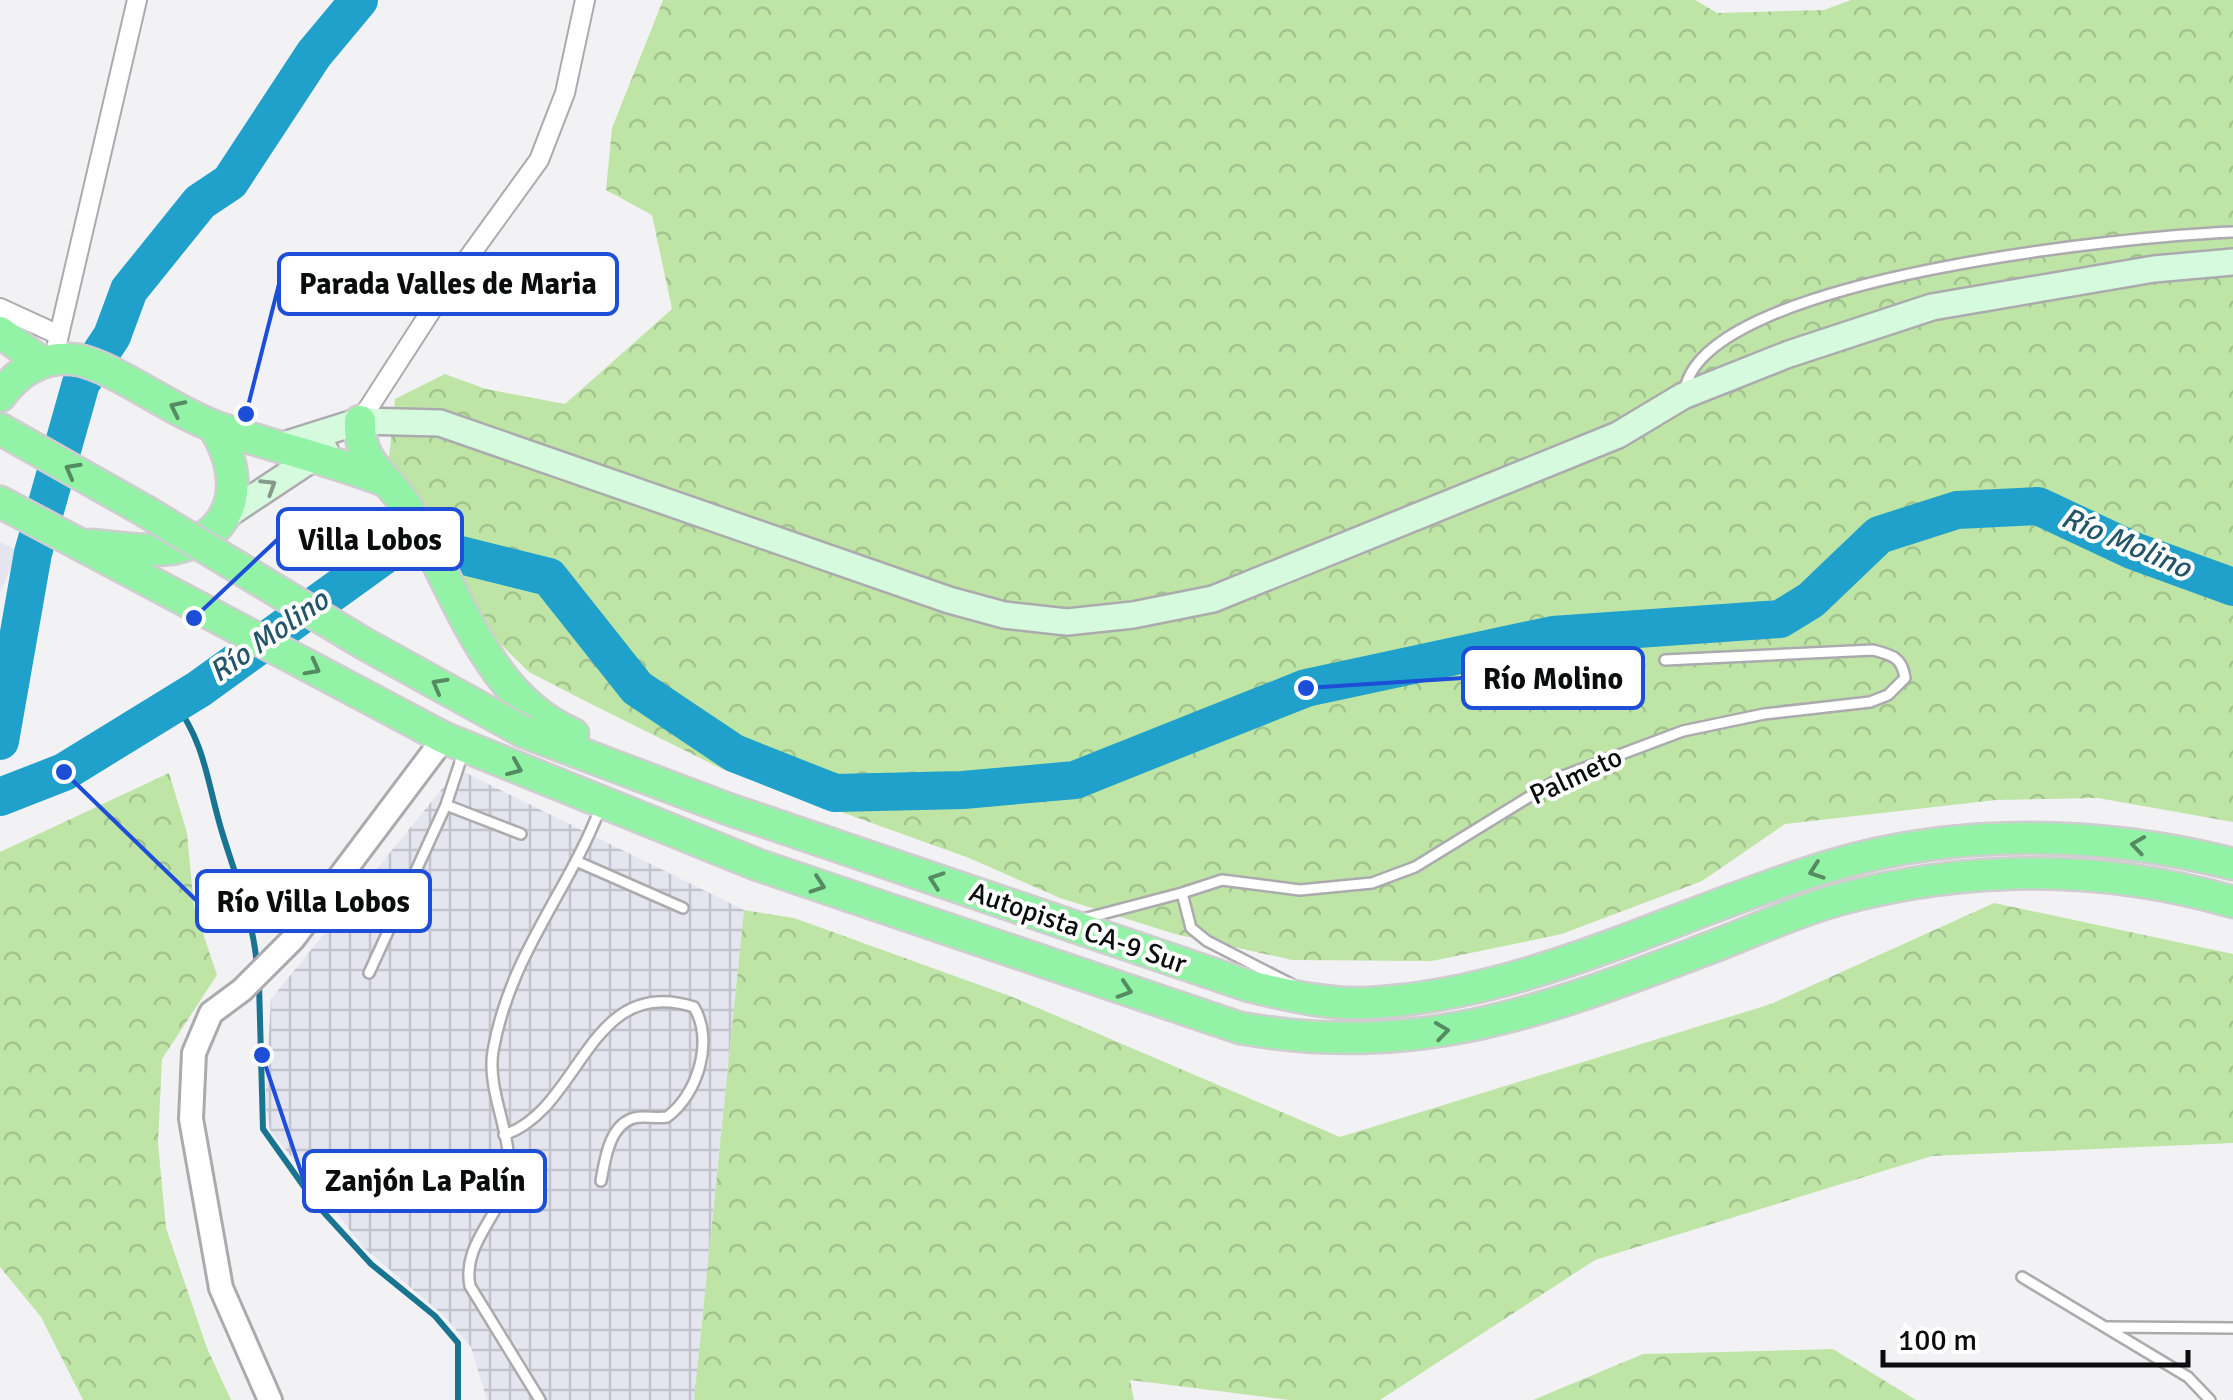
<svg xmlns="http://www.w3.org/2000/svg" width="2233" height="1400" viewBox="0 0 2233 1400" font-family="Signika,sans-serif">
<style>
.built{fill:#e4e5ef}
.industrial{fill:url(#industrial-grid)}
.forest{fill:url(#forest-crowns)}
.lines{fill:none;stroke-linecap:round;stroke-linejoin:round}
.stream{stroke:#197492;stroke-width:6}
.river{stroke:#1fa1cb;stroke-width:38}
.service-casing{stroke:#ababae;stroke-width:14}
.minor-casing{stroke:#ababae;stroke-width:22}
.tertiary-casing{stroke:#ababae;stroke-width:28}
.secondary-casing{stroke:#ababae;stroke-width:30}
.trunk-casing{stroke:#cecece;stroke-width:35}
.service{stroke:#fff;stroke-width:9}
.minor{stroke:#fff;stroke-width:18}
.tertiary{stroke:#fff;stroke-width:22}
.secondary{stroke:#d6fade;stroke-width:25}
.trunk{stroke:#92f3a7;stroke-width:30}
.trunk-bridge-casing{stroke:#cecece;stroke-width:35;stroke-linecap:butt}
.trunk-bridge{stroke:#92f3a7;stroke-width:30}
.oneway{stroke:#558b61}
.oneway2{stroke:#859b8a}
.labels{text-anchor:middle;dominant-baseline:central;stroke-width:8;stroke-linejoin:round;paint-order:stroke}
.street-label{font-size:28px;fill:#0b0c0c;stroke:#fff}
.water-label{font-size:30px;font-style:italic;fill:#255568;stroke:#fff}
.leader{fill:none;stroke:#1d4ed8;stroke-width:4}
.callout-dot{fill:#1d4ed8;stroke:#fff;stroke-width:4}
.callout{fill:#fff;stroke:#1d4ed8;stroke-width:4}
.callout-label{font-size:30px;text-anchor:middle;font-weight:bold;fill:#0b0c0c}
</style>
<defs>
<pattern id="industrial-grid" width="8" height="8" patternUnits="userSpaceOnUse" patternTransform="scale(2.5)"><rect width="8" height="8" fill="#e4e5ef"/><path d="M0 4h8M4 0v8" fill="none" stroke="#c2c3cc"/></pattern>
<pattern id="forest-crowns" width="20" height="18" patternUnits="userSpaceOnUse" patternTransform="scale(2.5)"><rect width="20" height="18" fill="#bfe5a6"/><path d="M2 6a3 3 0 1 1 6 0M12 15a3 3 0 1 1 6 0" fill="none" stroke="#a3c38e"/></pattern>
</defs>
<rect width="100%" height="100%" fill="#f2f2f5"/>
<!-- built -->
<path class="built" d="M0 542 18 551 0 593Z"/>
<!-- industrial -->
<path class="industrial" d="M458 769 744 910 694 1400H487L471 1347 443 1315 364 1248 270 1130 265 1102 271 999Z"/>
<!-- forest -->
<path class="forest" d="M663 0H1695L1717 13 1824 10 1851 0H2233V822L2098 798 1996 800 1785 824 1702 881 1562 934 1432 961 1292 960 1175 934 1060 898 969 858 722 769 593 705 529 672 479 623 385 497 395 399 445 374 486 389 565 404 672 309 652 215 606 190 612 128Z
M169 773 187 833 194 907 217 975 162 1059 158 1143 166 1228 207 1348 231 1400H83L41 1317 0 1267V852Z
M1994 903 2233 954V1143L1932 1156 1595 1260 1380 1400H1289L1130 1380 1134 1400H694L744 910 794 918 1010 996 1340 1137 1771 1004Z
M1833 1349 1916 1400H1533L1643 1354Z"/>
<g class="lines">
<!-- stream -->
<path class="stream" d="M174 702C206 744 207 783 222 832 236 878 253 918 257 966
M259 984 263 1129 317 1205 371 1264 435 1316 458 1343V1400"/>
<!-- river -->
<path class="river" d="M0 741 33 553 81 383 112 336 129 290 200 202 230 182 314 54 359 0
M0 797 64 772 199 689 404 541 549 577 637 688 734 753 835 793 963 790 1075 780 1306 688 1553 635 1780 619 1811 600 1879 535 1957 510 2038 506 2134 551 2233 587"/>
<defs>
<path id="service" d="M1685 389C1707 276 2134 236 2233 232
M446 805 521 834
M576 861 683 908
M1083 919 1182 893
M369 973 446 805 464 750
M1293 985 1207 941 1191 928 1182 893 1222 880 1300 890 1372 883 1415 867 1563 776 1683 731 1764 714 1870 702 1888 695 1905 678C1902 657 1892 655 1873 650L1665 660
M504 1135C582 1109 588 973 694 1007 714 1041 698 1094 667 1117 656 1119 645 1115 634 1118 609 1125 605 1160 601 1181
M2022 1277 2188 1377 2210 1400
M2107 1327 2233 1328
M540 1400 470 1286C462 1245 498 1219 507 1181 516 1138 486 1094 493 1051 510 954 568 893 601 806"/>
<path id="minor" d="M0 308 59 335 57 344
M59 335 137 0
M360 421 442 294 539 160 565 93 585 0"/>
<path id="tertiary" d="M270 1400 221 1288 191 1119 194 1053 211 1013 242 990 293 939 444 738"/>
<path id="secondary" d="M284 445 360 421 440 423 949 600 1004 615 1067 622 1133 615 1213 599 1618 435 1683 396 1789 354 1932 307 2154 269 2233 262
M221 519 325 450"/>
<path id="trunk" d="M0 332 41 362
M0 396C19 370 46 354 79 360 116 368 175 413 216 427 271 446 328 459 383 480
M360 421C358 464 386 474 406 506 456 583 482 695 573 734
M0 429 145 511
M0 502 444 738 758 865 1240 1028C1426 1060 1547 1009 1717 945 1756 930 1797 911 1837 900 1970 864 2101 864 2233 902
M90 545C118 547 149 553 176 548 242 533 244 473 213 426
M524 732 728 809 1249 986C1288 995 1327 1005 1368 1003 1530 995 1677 912 1830 866 1960 827 2103 831 2233 864"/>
</defs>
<!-- service casing -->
<use href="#service" class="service-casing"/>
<!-- minor casing -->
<use href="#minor" class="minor-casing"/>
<!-- tertiary casing -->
<use href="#tertiary" class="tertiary-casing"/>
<!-- secondary casing -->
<use href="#secondary" class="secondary-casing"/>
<!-- trunk casing -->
<use href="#trunk" class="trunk-casing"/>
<!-- service -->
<use href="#service" class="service"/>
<!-- minor -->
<use href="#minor" class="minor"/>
<!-- tertiary -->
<use href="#tertiary" class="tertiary"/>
<!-- secondary -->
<use href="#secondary" class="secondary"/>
<!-- trunk -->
<use href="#trunk" class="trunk"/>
<defs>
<path id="trunk-bridge" d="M145 511 363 643 524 732"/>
</defs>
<!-- trunk-bridge casing -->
<use href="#trunk-bridge" class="trunk-bridge-casing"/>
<!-- trunk-bridge -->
<use href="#trunk-bridge" class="trunk-bridge"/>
</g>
<!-- one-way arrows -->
<defs><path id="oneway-chevron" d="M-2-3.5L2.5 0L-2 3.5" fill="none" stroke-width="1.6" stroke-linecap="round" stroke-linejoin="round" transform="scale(2.5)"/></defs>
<g class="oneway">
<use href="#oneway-chevron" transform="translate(177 408) rotate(-154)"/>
<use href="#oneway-chevron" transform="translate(72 470) rotate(-151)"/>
<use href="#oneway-chevron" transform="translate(313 668) rotate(28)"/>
<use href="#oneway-chevron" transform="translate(439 685) rotate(-151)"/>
<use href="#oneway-chevron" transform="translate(515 768) rotate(23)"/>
<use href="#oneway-chevron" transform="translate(2138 845) rotate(-172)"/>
<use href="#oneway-chevron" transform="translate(1816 871) rotate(161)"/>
<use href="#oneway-chevron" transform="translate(936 880) rotate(-161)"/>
<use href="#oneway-chevron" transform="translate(818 885) rotate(19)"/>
<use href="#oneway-chevron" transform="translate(1125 990) rotate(18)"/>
<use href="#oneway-chevron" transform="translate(1442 1031) rotate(-8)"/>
</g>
<use class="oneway2" href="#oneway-chevron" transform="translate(269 486) rotate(-32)"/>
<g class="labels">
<!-- street labels -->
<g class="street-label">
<text transform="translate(1576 776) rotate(-25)">Palmeto</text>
<text transform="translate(1078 928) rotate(19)">Autopista CA-9 Sur</text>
</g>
<!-- water labels -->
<g class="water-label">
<text transform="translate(2126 543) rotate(23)">Río Molino</text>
<text transform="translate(269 636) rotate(-35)">Río Molino</text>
</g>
</g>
<!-- callouts -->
<path class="leader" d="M246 414L279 284M194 618L278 539M1306 688L1463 678M64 772L197 901M262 1055L304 1181"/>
<g class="callout-dot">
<circle cx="246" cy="414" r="10"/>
<circle cx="194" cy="618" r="10"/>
<circle cx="1306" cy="688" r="10"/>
<circle cx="64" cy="772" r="10"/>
<circle cx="262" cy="1055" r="10"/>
</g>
<g class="callout">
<rect x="279" y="254" width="338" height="60" rx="10"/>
<rect x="278" y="509" width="184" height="60" rx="10"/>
<rect x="1463" y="648" width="180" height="60" rx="10"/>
<rect x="197" y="871" width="233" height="60" rx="10"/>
<rect x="304" y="1151" width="241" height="60" rx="10"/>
</g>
<g class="callout-label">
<text x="448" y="294">Parada Valles de Maria</text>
<text x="370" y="550">Villa Lobos</text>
<text x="1553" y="689">Río Molino</text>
<text x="313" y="912">Río Villa Lobos</text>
<text x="425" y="1191">Zanjón La Palín</text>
</g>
<!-- scale -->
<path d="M1883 1350v15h305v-15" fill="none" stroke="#0b0c0c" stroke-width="5"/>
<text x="1898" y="1350" font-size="30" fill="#0b0c0c" stroke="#ffffff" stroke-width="8" paint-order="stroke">100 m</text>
</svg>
